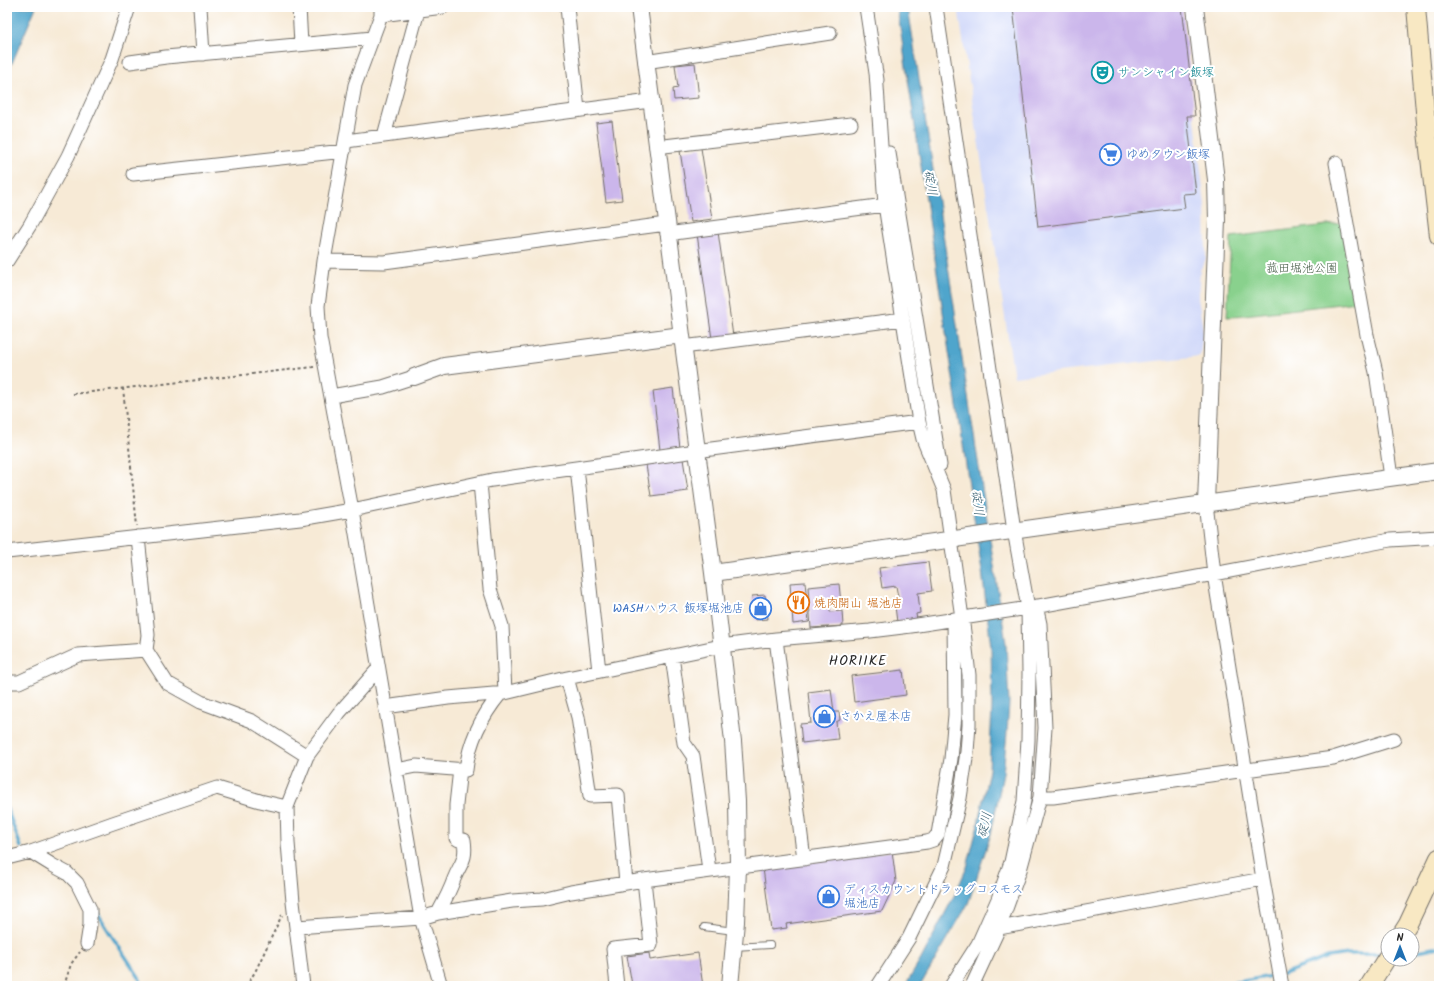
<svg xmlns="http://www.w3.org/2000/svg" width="1446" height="993" viewBox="0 0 1446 993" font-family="Kalam,'Klee One',sans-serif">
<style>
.built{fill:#d1d9f9}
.green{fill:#89d18d;stroke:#5a7e5c}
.water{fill:#4fa5cc;stroke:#3d687c}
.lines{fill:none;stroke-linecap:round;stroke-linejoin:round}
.stream{stroke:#4fa5cc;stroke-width:3.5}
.building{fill:#cbb6eb}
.service-casing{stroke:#726e67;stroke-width:8}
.minor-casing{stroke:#726e67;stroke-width:15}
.tertiary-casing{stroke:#726e67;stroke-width:18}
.secondary-casing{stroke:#726e67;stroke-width:20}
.path{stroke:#726e67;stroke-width:2;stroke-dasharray:3 3;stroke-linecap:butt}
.service{stroke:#fff;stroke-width:6}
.minor{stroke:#fff;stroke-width:13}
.tertiary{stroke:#fff;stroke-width:16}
.secondary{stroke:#f8e8c3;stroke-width:18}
.labels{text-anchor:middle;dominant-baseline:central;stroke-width:4;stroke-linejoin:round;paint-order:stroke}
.culture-label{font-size:12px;fill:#0d838f;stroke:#fff;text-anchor:start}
.shop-label{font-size:12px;fill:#366cbe;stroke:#fff;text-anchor:start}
.park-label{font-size:12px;fill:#475d48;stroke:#fff}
.food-label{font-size:12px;fill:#c56008;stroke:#fff;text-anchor:start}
.water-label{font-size:13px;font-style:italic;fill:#3b6273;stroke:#fff}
.quarter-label{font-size:14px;letter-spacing:1px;fill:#2b2b2b;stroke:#fff}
</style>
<rect width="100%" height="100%" fill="#fff"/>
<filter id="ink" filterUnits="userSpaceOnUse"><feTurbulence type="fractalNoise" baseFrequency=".025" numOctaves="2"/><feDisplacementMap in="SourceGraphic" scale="8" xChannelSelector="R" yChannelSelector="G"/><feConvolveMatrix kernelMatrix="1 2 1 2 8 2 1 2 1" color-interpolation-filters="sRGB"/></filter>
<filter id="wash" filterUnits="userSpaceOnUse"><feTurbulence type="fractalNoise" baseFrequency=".012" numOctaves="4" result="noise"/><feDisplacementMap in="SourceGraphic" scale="16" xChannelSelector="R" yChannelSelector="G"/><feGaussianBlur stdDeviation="0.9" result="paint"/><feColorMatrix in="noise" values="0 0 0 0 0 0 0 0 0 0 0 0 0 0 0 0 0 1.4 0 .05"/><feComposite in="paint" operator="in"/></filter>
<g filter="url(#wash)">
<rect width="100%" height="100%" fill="#f7ead6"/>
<!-- built -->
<path class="built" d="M958 7H1182L1205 206 1206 259 1200 270 1198 298 1203 330 1200 356 1014 377Z"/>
<!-- green -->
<path class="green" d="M1343 223 1357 302 1227 317 1231 237Z"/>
<!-- water -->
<path class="water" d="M7 7H36L7 75Z
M897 7H908L1006 643 1009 703 1007 733 1003 774 991 834 968 904 920 986H905L921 959 955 894 967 867 978 824 989 770 992 707 991 647 982 571Z"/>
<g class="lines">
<!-- stream -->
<path class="stream" d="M7 809 21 847
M94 907 111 935 139 977 142 986
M1412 952 1439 947
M1283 974 1328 957 1348 954H1383
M1215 986 1277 975"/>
</g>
<g id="blocks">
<!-- building -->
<path class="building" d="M1013 7H1182L1195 116H1187L1196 193 1183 194 1185 208 1038 227Z
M695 63 699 98 674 100 673 89 678 88 675 65Z
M612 121 622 200 606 202 596 123Z
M701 148 712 219 691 222 680 151Z
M718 232 733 336 712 339 697 234Z
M673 388 680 448 660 450 653 391Z
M683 459 688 491 651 496 646 465Z
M928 562 932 591 918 593 920 613 916 614 917 620 897 622 894 598 898 597 896 586 882 588 879 568Z
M805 582 809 622 793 624 790 583Z
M839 584 841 603 830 604V612L842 611 843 626 811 628 808 587Z
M765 595 768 619 755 620 752 596Z
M903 670 906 695 854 702 851 676Z
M831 689 834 712H839L840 720 836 722 838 739 802 743 800 724 811 723 808 692Z
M892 851 896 881 882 911 786 924 787 928 771 930 763 868Z
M649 953 650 960 698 953 703 986H639V984L632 985 627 956Z"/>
</g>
</g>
<g filter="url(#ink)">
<use href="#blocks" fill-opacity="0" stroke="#726e67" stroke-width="1"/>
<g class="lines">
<defs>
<path id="service" d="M704 927 734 931
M734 947 770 945"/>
<path id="minor" d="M200 7 203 54
M299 7 301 44
M381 7V15L355 85 324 261 318 306 320 338 352 510 421 918 441 986
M567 7 578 110
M866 7 877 80
M936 7 1014 530 1028 608 1029 673 1028 740 1024 801 1011 862 998 899 978 944 951 986
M381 15 443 7
M130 62 166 57 373 38
M645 62 830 33
M876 72 885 205 919 422 923 439 944 490 964 632 969 675V725L967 752 960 798 944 866 909 938 878 986
M1426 123 1439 121
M384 136 419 7
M346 141 650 101
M656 147 851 124
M889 153 940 465
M1336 163 1367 335 1376 372 1391 477
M133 174 344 151
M667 234 885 205
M7 261 30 225 68 156 112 59 129 7
M324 261 384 262 666 224
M683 347 903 319
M331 396 383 387 414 377
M577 468 599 671
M480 483 490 589 502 626 505 693
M1206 503 1214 574 1263 879 1282 986
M138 537 148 635 146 650
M7 552 300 519 352 510 492 480 696 451 919 422
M1036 606 1040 624 1045 728 1040 797H1053L1333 758 1394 739
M776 639 804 859
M672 656 684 743 693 756 709 870
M567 678 578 717 590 796 618 795 626 883
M7 682H19L78 655 146 650 167 683 201 702 252 721 307 756
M385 707 448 698 505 693 567 678 721 646 776 639 870 631 911 626 1028 608 1214 574 1390 540 1439 537
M396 770 416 766 466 770C469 742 482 716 500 694
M31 852 52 865 67 873 77 883 90 909V925L87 944
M7 858 31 852 113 823 217 788 260 801 287 807
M438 913C444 902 450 891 454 879 461 862 467 860 464 840H459L456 838V805L460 769
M297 927 421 918 438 913 512 901 542 899 571 892 644 880 927 842 933 840 938 834 951 759 955 715 954 619
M999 928 1263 879
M303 986 293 902 288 843 287 807 307 756 339 713 378 669
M617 986 613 949 651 945 644 880
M972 986 999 928 1020 870 1040 797"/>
<path id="tertiary" d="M639 7 713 573 733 741 737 801 738 867 736 922 730 986
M1195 7 1216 180 1217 220 1206 503
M414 377 444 366 682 335
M713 573 1439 471"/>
<path id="secondary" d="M1416 7 1426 123 1439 236
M1401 935 1408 924 1439 858
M1369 986 1388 956"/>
</defs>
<!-- service casing -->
<use href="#service" class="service-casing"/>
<!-- minor casing -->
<use href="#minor" class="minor-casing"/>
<!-- tertiary casing -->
<use href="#tertiary" class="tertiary-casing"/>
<!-- secondary casing -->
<use href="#secondary" class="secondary-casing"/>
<!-- path -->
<path class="path" d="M123 388 137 526
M73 394 314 367
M64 986 71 964 80 952
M246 986 255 972 282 915"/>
<!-- service -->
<use href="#service" class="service"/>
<!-- minor -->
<use href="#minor" class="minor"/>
<!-- tertiary -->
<use href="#tertiary" class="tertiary"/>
<!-- secondary -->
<use href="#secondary" class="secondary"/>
</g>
</g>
<!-- icons -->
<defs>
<symbol id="theatre-ring" viewBox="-11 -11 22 22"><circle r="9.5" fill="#fff" stroke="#0f9aa8" stroke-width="1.5"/><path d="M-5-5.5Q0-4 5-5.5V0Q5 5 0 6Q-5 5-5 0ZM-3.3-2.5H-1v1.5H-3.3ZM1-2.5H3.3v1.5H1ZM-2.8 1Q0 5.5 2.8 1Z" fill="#0f9aa8"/></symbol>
<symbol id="supermarket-ring" viewBox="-11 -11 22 22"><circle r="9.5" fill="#fff" stroke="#3f7fe0" stroke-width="1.5"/><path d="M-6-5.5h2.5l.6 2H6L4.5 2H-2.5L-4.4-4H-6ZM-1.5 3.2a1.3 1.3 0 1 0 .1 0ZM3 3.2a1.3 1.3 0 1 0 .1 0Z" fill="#3f7fe0"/></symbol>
<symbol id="restaurant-ring" viewBox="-11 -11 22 22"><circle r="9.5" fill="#fff" stroke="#e8710a" stroke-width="1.5"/><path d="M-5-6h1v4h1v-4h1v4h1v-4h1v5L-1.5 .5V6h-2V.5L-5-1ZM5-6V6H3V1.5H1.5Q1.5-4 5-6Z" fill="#e8710a"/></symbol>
<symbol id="shop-ring" viewBox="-11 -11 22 22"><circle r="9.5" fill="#fff" stroke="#3f7fe0" stroke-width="1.5"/><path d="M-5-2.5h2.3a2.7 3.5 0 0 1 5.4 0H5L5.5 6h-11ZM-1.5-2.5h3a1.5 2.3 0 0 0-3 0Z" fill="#3f7fe0"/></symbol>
</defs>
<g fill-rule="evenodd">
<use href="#theatre-ring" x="1090" y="60" width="25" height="25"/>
<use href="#supermarket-ring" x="1098" y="142" width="25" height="25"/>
<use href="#restaurant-ring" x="786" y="590" width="25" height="25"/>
<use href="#shop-ring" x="748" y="596" width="25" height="25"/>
<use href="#shop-ring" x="812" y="704" width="25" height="25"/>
<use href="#shop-ring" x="816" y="884" width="25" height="25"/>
</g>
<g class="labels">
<!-- culture labels -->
<g class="culture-label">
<text x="1118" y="72">サンシャイン飯塚</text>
</g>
<!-- shop labels -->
<g class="shop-label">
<text x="1126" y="154">ゆめタウン飯塚</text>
<text x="744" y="608" text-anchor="end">WASHハウス 飯塚堀池店</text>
<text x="840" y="716">さかえ屋本店</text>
<text x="844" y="889">ディスカウントドラッグコスモス<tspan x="844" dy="14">堀池店</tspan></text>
</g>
<!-- park labels -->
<g class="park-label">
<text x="1302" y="268">菰田堀池公園</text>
</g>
<!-- food labels -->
<g class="food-label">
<text x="814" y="603">焼肉開山 堀池店</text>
</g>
<!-- water labels -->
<g class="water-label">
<text transform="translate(930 183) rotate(81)">碇川</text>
<text transform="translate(977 503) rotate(82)">碇川</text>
<text transform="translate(985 825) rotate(-77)">碇川</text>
</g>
<!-- quarter labels -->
<g class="quarter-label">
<text x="858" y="661">HORIIKE</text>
</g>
</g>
<!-- margin -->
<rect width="1446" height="993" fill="none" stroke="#fff" stroke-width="24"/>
<!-- north arrow -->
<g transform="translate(1400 947)"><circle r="19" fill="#ffffff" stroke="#aaaaaa"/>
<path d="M0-3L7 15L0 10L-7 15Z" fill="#1f6fb2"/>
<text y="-6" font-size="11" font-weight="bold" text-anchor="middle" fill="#2b2b2b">N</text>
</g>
</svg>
